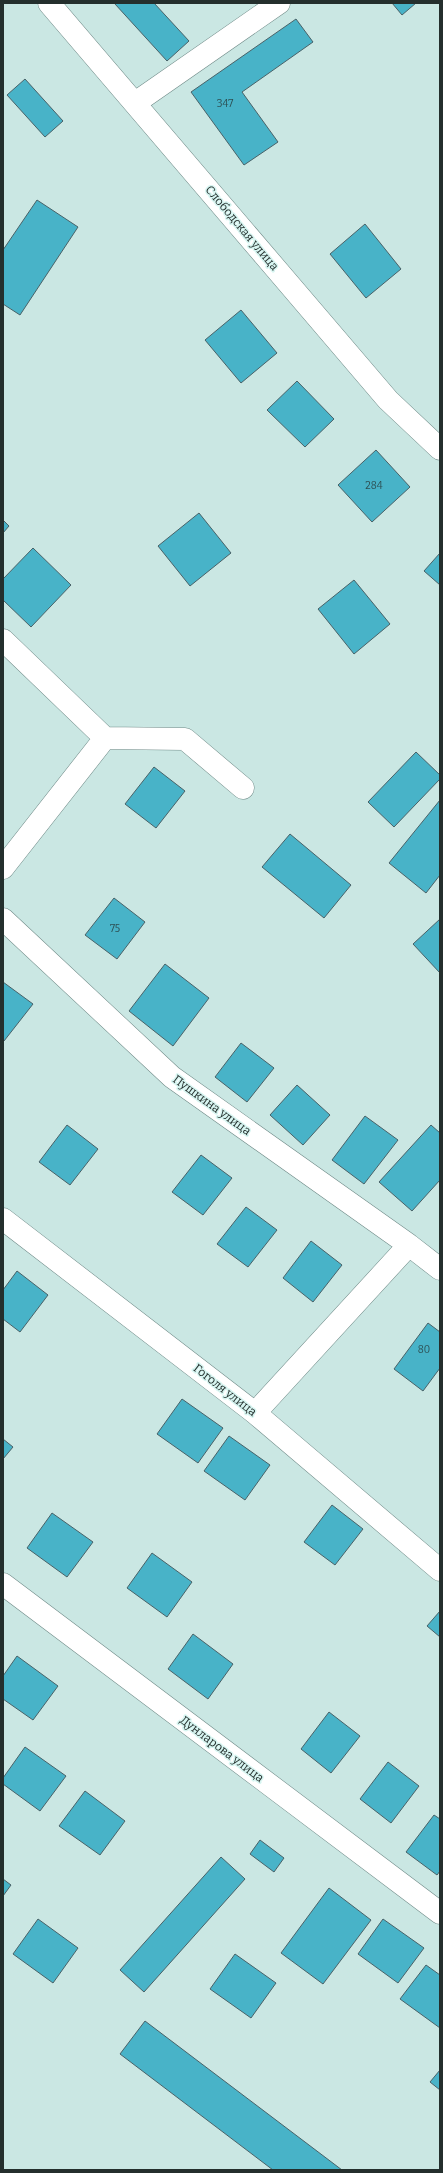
<svg xmlns="http://www.w3.org/2000/svg" width="443" height="2173" viewBox="0 0 443 2173" font-family="Bitter,serif">
<style>
.building{fill:#48b3c8;stroke:#496268}
.lines{fill:none;stroke-linecap:round;stroke-linejoin:round}
.minor-casing{stroke:#6f8a87;stroke-width:23}
.minor{stroke:#fff;stroke-width:22}
.labels{text-anchor:middle;dominant-baseline:central;stroke-width:3;stroke-linejoin:round;paint-order:stroke}
.number-label{font-size:10px;fill:#2d5054}
.street-label{font-size:12px;fill:#242f2d;stroke:#d7f5f1}
</style>
<rect width="100%" height="100%" fill="#cae7e3"/>
<!-- building -->
<path class="building" d="M116 3H154L189 41 167 61 115 4Z
M392 3H416L402 15Z
M296 19 313 42 242 92 278 142 244 165 191 92Z
M25 79 63 121 45 137 7 95Z
M37 200 78 227 20 315 3 304V250Z
M365 224 401 269 366 298 330 254Z
M241 310 277 353 241 383 205 340Z
M297 381 334 419 305 447 267 410Z
M376 450 410 487 372 522 338 485Z
M199 513 231 553 190 586 158 546Z
M3 520 9 526 3 533Z
M33 548 71 585 31 627 3 600V579Z
M440 553V585L424 571Z
M354 580 390 624 354 654 318 609Z
M416 752 440 775V779L394 827 368 802Z
M154 767 185 791 156 828 125 804Z
M440 800V875L426 893 389 863Z
M290 834 351 885 324 918 262 867Z
M114 898 145 922 117 959 85 935Z
M440 919V973L413 944Z
M165 964 209 998 173 1046 129 1011Z
M3 982 33 1004 4 1041 3 1040Z
M241 1043 274 1068 247 1102 215 1077Z
M297 1085 330 1115 303 1145 270 1115Z
M365 1116 398 1140 364 1184 332 1160Z
M67 1125 98 1149 70 1185 39 1162Z
M431 1125 440 1133V1180L412 1211 379 1182Z
M201 1155 232 1178 203 1215 172 1192Z
M246 1207 277 1230 248 1267 217 1244Z
M311 1241 342 1265 313 1302 283 1278Z
M17 1271 48 1295 20 1332 3 1319V1290Z
M428 1323 440 1332V1368L423 1391 394 1369Z
M182 1399 223 1428 198 1463 157 1434Z
M229 1436 270 1465 245 1500 204 1471Z
M3 1439 13 1447 3 1459Z
M332 1505 363 1529 335 1565 304 1542Z
M52 1513 93 1542 67 1577 27 1548Z
M152 1553 192 1582 167 1617 127 1588Z
M440 1611V1637L427 1626Z
M193 1634 233 1664 208 1699 168 1669Z
M17 1656 58 1686 33 1720 3 1699V1676Z
M329 1712 360 1736 331 1773 301 1749Z
M25 1747 66 1776 40 1811 3 1784V1778Z
M388 1762 419 1786 391 1823 360 1799Z
M85 1791 125 1821 100 1855 59 1826Z
M434 1815 440 1819V1871L437 1875 406 1852Z
M260 1840 284 1858 274 1872 250 1854Z
M221 1857 245 1879 144 1992 120 1970Z
M3 1879 11 1885 3 1896Z
M329 1888 371 1920 323 1984 281 1953Z
M38 1919 78 1948 53 1983 13 1954Z
M383 1919 424 1948 398 1983 358 1954Z
M235 1954 276 1983 251 2018 210 1989Z
M426 1965 440 1975V2028L400 1999Z
M145 2021 342 2170H273L120 2054Z
M440 2070V2090L430 2082Z"/>
<g class="lines">
<defs>
<path id="minor" d="M49 3 388 400 440 449
M135 103 279 3
M3 640 105 738 185 739 243 788
M3 868 105 738
M3 919 172 1077 409 1245 440 1269
M3 1219 255 1413 440 1570
M255 1413 409 1245
M3 1584 440 1913"/>
</defs>
<!-- minor casing -->
<use href="#minor" class="minor-casing"/>
<!-- minor -->
<use href="#minor" class="minor"/>
</g>
<g class="labels">
<!-- number labels -->
<g class="number-label">
<text x="225" y="104">347</text>
<text x="374" y="486">284</text>
<text x="115" y="929">75</text>
<text x="424" y="1350">80</text>
</g>
<!-- street labels -->
<g class="street-label">
<text transform="translate(242 228) rotate(50)">Слободская улица</text>
<text transform="translate(212 1105) rotate(36)">Пушкина улица</text>
<text transform="translate(225 1390) rotate(38)">Гоголя улица</text>
<text transform="translate(222 1749) rotate(37)">Дунларова улица</text>
</g>
</g>
<!-- border -->
<rect width="443" height="2173" fill="none" stroke="#242f2d" stroke-width="8"/>
</svg>
